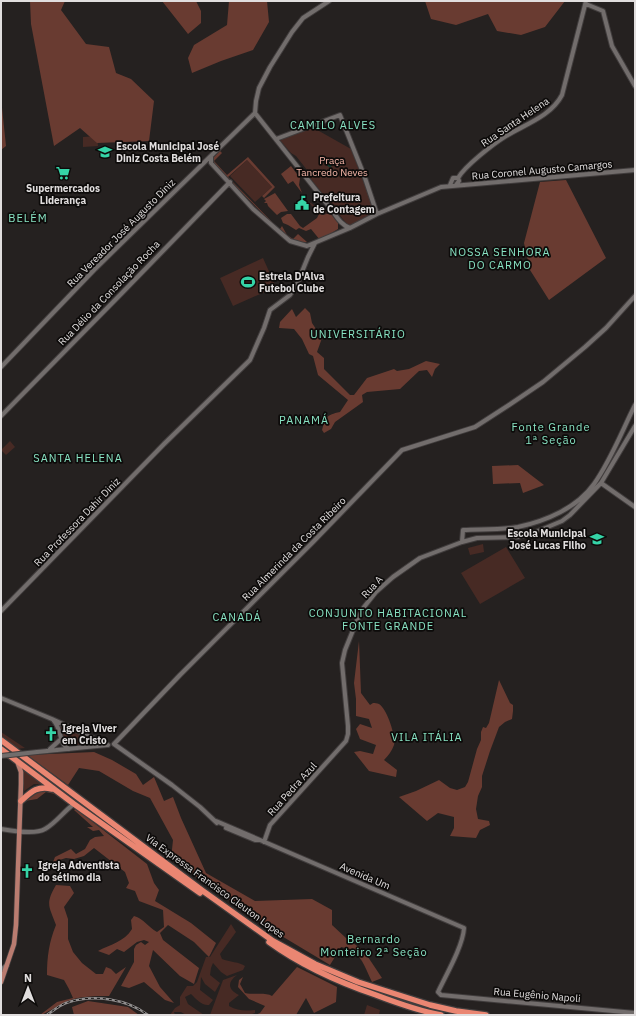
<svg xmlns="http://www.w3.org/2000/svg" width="636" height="1016" viewBox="0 0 636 1016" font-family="'IBM Plex Sans',sans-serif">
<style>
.green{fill:#472a24}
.forest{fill:#693b31}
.water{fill:#103c2f}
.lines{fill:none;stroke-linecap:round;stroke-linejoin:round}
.secondary-casing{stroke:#413d3d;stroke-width:6}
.primary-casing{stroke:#413d3d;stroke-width:6}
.highway-casing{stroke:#413d3d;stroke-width:8}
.secondary{stroke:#726d6c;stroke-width:4}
.primary{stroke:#ba7c70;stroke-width:4.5}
.highway{stroke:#ea8672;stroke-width:5.5}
.rail-casing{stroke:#918e8e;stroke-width:2.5}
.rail{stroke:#0d0b0a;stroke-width:1;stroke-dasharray:3;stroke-linecap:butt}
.secondary-bridge-casing{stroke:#413d3d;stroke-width:6;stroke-linecap:butt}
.secondary-bridge{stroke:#726d6c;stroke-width:4}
.labels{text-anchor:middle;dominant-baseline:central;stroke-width:3.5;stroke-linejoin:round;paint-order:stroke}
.street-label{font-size:10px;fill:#e1dede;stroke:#0d0b0a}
.poi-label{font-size:10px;font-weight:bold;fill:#e1dede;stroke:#0d0b0a;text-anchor:start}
.park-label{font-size:10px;fill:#f8b8aa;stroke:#0d0b0a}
.neighbourhood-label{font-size:11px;letter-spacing:1px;fill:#88e3c3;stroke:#0d0b0a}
</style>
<rect width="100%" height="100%" fill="#252120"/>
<!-- green -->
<path class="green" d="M312 127 351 149 374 209V215L350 226 346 223 310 178 307 170 296 156 291 153 279 139Z
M97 136 98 146 83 147V137Z
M247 160 272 187 255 202 230 176Z
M308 201 317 207 325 208 329 213 323 214 315 210Z
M263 258 276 287 233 306 220 278Z
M10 441 15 447 6 455 1 450Z
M483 544 484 552 470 555 468 548Z
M506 547 525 578 480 604 461 573Z
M57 722 102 743C95 743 70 747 65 743 61 738 59 728 57 722Z
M1 732 25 748 16 749 1 738Z
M24 771 42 784H34L24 791Z
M231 924 236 932 220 954 222 959C229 962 240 962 245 966L243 970 227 976 221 972 213 963 211 968 210 975 220 983 215 992 205 984 201 977 200 990 213 1000 209 1005C202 1006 196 999 191 994L185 997 188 1004 204 1015H186L181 1012H174L175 1015H170L175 1008 180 1005V997L187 986H193L197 982 206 957H210Z
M237 975C226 983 229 990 239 995L229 1003V1006C238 1011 245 1011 255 1010V1013L249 1015H210L223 980Z
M367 1005 380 1010 379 1015H364Z"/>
<!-- forest -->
<path class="forest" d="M30 1H65L61 10 86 44 109 47 116 73 131 79 154 101 149 141 97 143 80 128 54 146 31 24Z
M162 1H196L201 11V23L188 34Z
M229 1H267L269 22 253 50 221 61 192 73 188 58 194 45 227 25Z
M425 1H565L545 27 521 35 497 31 488 14 456 25 431 19Z
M1 98 6 146 1 150Z
M220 151 222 153 214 161 227 175 248 157 275 187 264 198 262 196 272 187 247 160 228 177 276 226H275L213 163 212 159Z
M291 166 300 178 299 185 302 193 293 181 288 184 281 174Z
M566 180 606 258 549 300 530 270 524 243 540 182Z
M275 193 288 211 281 212 277 215 268 206 267 203H264L266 201 264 199Z
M316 211 323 215 330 213 338 223V229L320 240 311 229 306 231 299 228 296 230 288 225 283 223 281 218 287 214H291L300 226 303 228 317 218 319 214Z
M282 226 287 235 293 239 298 234 307 242C295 244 287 238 280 229Z
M305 308 310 313 312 323 322 338 317 352 324 358V369L350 395H354L367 378 394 369 397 371 409 369 426 361 440 364 435 369 432 377 427 370 419 371 400 389 367 392 362 395 363 402 335 422 331 429 324 433 322 430C326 417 326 415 340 412L348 400 318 375 313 356 309 354 302 339 294 329 279 328 280 322 292 309 296 317Z
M518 465 544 485 523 493 520 483 493 484 492 466Z
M359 641 361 693 370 705 373 703C375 703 377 703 379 704 387 709 396 736 394 745 392 751 388 756 384 760L397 770 396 777 369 771 354 752 360 751 373 754 376 745 360 739 356 729 360 724 372 728 369 719 356 716V699L354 683Z
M499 680 510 703 513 705V711L512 719 505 722 499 727 490 751 482 776V787L478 796 476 809 478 819 489 821 490 825 480 830 476 838 450 836 454 828V817L438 813 427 821 399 797 416 791 439 780 450 788 457 790 465 787 468 782 477 749 481 740V732L483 727 486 728 489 723Z
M94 752 112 760 136 774 143 785 154 777 164 801 173 797 181 818 206 873 255 901 312 899 332 910V925L346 938 364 951 382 978 372 982C367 972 363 958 353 951 350 949 345 948 341 947L330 965 280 935 171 859 173 840 150 798 133 791 99 771 79 768 68 785 27 755Z
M40 790H50L62 797 55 794 46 792 37 799 25 801 30 794Z
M76 809 147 864 154 883 159 890 155 901 191 923 216 943 209 957 194 942 168 925 160 933 163 940 199 968 194 984 180 976 153 950 149 966 160 987 174 1003 165 1000 144 982 129 988 121 986 134 962V949L136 945 141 942 145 945 149 942 144 940 137 942 124 952 117 949 109 955 98 951C111 944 124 942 132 929L131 920 134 916C144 919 148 927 157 932L164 927 163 910 139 901 135 891 126 888 129 883 125 872 94 848 84 856 74 859 66 858 53 862 55 857 71 849 76 854 85 849 90 840 95 837 104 836 99 830 93 831 87 827H93L74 810Z
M56 885 70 886 74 893 64 907 68 919V939L73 952 82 963 96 974H103L106 967 111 969 116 974 126 967 109 996C94 996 81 996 68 1001 60 1004 44 1015 40 1015L57 1002 73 998 69 989 64 980 47 975C47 957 49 942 56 925 49 906 45 904 56 885Z
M297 967 337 987 336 1002 314 1013 306 998 296 1015H255L260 1013 265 1006 249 999 238 987 239 980 243 977 240 984 245 993C254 995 266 992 272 996Z
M88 1001 128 1007 139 1015H74L72 1007Z"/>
<!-- water -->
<path class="water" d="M329 158 334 161 331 167H329L324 163V160Z"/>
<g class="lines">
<defs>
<path id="secondary" d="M586 4 603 11 612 46 635 86
M255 113 331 209C337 217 341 225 350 228
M255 113 256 101 259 88 270 67 292 32 303 18 329 1
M276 139 340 115 364 175 377 214
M211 157V163L253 209 290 241 307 246 350 228 377 214 441 187 635 170
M458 178C465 166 493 144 506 136 526 124 551 116 562 95L586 1
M450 185 453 178H458L459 181 456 185
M1 367 95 269 255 113
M1 416 121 294 230 182
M601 483 635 507
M462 542 463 530C481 529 500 530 518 527 546 521 577 508 594 484 611 460 622 431 635 405
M1 611 164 444 250 360 264 328 270 310 290 295 297 284 308 257 315 243
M1 698 52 719 108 745
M54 721C62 730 59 745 69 749
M114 744 180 675 313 542 402 450 475 427 509 405 543 382 585 347 606 328 635 296
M114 744 172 785 200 807 217 823
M84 747 87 741 84 734
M50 749 61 739
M37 752 107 745
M216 821 464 928C463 946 446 975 438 992L441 995 635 1013
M226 828 255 840H259
M1 829C12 831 35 835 45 829 56 823 64 811 74 804
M264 842 270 825 346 741 348 734V726L342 663 345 650 358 618 364 607 376 592 393 577 420 558 462 542 477 538 517 537 531 534 562 521 570 515 601 483 635 426
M1 970 7 965"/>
<path id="primary" d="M1 982 14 944 16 925 21 784V772L17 761"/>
<path id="highway" d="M1 740 203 891 273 941 315 964 358 982 430 1005 456 1011 486 1015
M1 749 74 804 200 893
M21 801C31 792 38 785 52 789
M269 942C302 966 338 982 376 995 397 1003 419 1011 441 1015"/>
</defs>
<!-- secondary casing -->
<use href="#secondary" class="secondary-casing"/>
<!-- primary casing -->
<use href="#primary" class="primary-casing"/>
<!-- highway casing -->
<use href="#highway" class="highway-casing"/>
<!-- secondary -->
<use href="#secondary" class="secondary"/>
<!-- primary -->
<use href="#primary" class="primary"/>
<!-- highway -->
<use href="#highway" class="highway"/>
<defs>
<path id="rail" d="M47 1015C54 1010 61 1004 69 1002 94 994 127 999 148 1015"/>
</defs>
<!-- rail casing -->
<use href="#rail" class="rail-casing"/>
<!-- rail -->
<use href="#rail" class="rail"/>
<defs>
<path id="secondary-bridge" d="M1 756 37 752"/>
</defs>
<!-- secondary-bridge casing -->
<use href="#secondary-bridge" class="secondary-bridge-casing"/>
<!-- secondary-bridge -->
<use href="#secondary-bridge" class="secondary-bridge"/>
</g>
<!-- icons -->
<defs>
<symbol id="school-bare" viewBox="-9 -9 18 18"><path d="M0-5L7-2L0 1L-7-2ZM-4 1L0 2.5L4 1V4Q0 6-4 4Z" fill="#35d4a7" stroke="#0d0b0a" stroke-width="2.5" paint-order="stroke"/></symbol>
<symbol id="supermarket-bare" viewBox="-9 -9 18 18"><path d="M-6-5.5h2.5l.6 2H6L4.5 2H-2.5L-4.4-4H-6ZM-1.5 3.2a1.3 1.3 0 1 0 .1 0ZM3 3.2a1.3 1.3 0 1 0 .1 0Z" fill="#35d4a7" stroke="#0d0b0a" stroke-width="2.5" paint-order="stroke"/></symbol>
<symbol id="civic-bare" viewBox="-9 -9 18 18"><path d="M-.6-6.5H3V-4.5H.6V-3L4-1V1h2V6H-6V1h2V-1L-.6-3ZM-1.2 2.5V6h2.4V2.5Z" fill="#35d4a7" stroke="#0d0b0a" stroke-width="2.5" paint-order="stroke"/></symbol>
<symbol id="stadium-bare" viewBox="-9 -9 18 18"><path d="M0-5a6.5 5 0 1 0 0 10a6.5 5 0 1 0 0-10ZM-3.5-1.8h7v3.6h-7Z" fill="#35d4a7" stroke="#0d0b0a" stroke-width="2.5" paint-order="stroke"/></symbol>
<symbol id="church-bare" viewBox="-9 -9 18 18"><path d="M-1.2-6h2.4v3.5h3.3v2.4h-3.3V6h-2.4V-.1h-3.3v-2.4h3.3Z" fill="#35d4a7" stroke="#0d0b0a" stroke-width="2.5" paint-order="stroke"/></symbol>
</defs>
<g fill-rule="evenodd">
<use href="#school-bare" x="95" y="142" width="20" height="20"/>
<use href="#supermarket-bare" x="53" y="163" width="20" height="20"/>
<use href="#civic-bare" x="292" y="193" width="20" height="20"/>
<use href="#stadium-bare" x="238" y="272" width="20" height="20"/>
<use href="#school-bare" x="587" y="529" width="20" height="20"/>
<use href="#church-bare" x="41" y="724" width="20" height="20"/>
<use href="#church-bare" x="17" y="861" width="20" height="20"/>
</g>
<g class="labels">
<!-- street labels -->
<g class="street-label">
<text transform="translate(515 122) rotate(-34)">Rua Santa Helena</text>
<text transform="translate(542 170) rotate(-5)">Rua Coronel Augusto Camargos</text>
<text transform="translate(121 233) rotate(-45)">Rua Vereador José Augusto Diniz</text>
<text transform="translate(109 293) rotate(-46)">Rua Délio da Consolação Rocha</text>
<text transform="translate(77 522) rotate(-46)">Rua Professora Dahir Diniz</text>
<text transform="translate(294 549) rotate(-45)">Rua Almerinda da Costa Ribeiro</text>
<text transform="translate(372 587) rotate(-47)">Rua A</text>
<text transform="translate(292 789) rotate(-48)">Rua Pedra Azul</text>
<text transform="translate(365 876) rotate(23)">Avenida Um</text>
<text transform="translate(215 886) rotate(36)">Via Expressa Francisco Cleuton Lopes</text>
<text transform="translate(537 995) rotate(5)">Rua Eugênio Napoli</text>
</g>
<!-- poi labels -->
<g class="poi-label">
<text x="116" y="146">Escola Municipal José<tspan x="116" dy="12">Diniz Costa Belém</tspan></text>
<text x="63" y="188" text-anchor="middle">Supermercados<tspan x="63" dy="12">Liderança</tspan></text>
<text x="313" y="197">Prefeitura<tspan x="313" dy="12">de Contagem</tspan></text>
<text x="259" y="276">Estrela D'Alva<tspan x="259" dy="12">Futebol Clube</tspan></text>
<text x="586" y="533" text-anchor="end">Escola Municipal<tspan x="586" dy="12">José Lucas Filho</tspan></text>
<text x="62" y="728">Igreja Viver<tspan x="62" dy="12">em Cristo</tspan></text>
<text x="38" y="865">Igreja Adventista<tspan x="38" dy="12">do sétimo dia</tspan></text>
</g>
<!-- park labels -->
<g class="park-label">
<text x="332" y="160">Praça<tspan x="332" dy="12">Tancredo Neves</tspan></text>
</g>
<!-- neighbourhood labels -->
<g class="neighbourhood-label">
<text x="333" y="125">CAMILO ALVES</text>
<text x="28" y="218">BELÉM</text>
<text x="500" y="252">NOSSA SENHORA<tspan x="500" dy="13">DO CARMO</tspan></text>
<text x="358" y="334">UNIVERSITÁRIO</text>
<text x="304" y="420">PANAMÁ</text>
<text x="551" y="427">Fonte Grande<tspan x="551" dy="13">1ª Seção</tspan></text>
<text x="78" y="458">SANTA HELENA</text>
<text x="388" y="613">CONJUNTO HABITACIONAL<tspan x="388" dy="13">FONTE GRANDE</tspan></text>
<text x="237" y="617">CANADÁ</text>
<text x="427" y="737">VILA ITÁLIA</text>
<text x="374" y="939">Bernardo<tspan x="374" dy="13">Monteiro 2ª Seção</tspan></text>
</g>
</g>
<!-- border -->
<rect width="636" height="1016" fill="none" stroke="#e1dede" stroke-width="4"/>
<!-- north arrow -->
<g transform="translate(28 988)" stroke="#0d0b0a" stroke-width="3" paint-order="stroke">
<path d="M0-3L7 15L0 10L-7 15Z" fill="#e1dede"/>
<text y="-6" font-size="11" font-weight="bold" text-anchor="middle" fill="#e1dede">N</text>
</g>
</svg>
